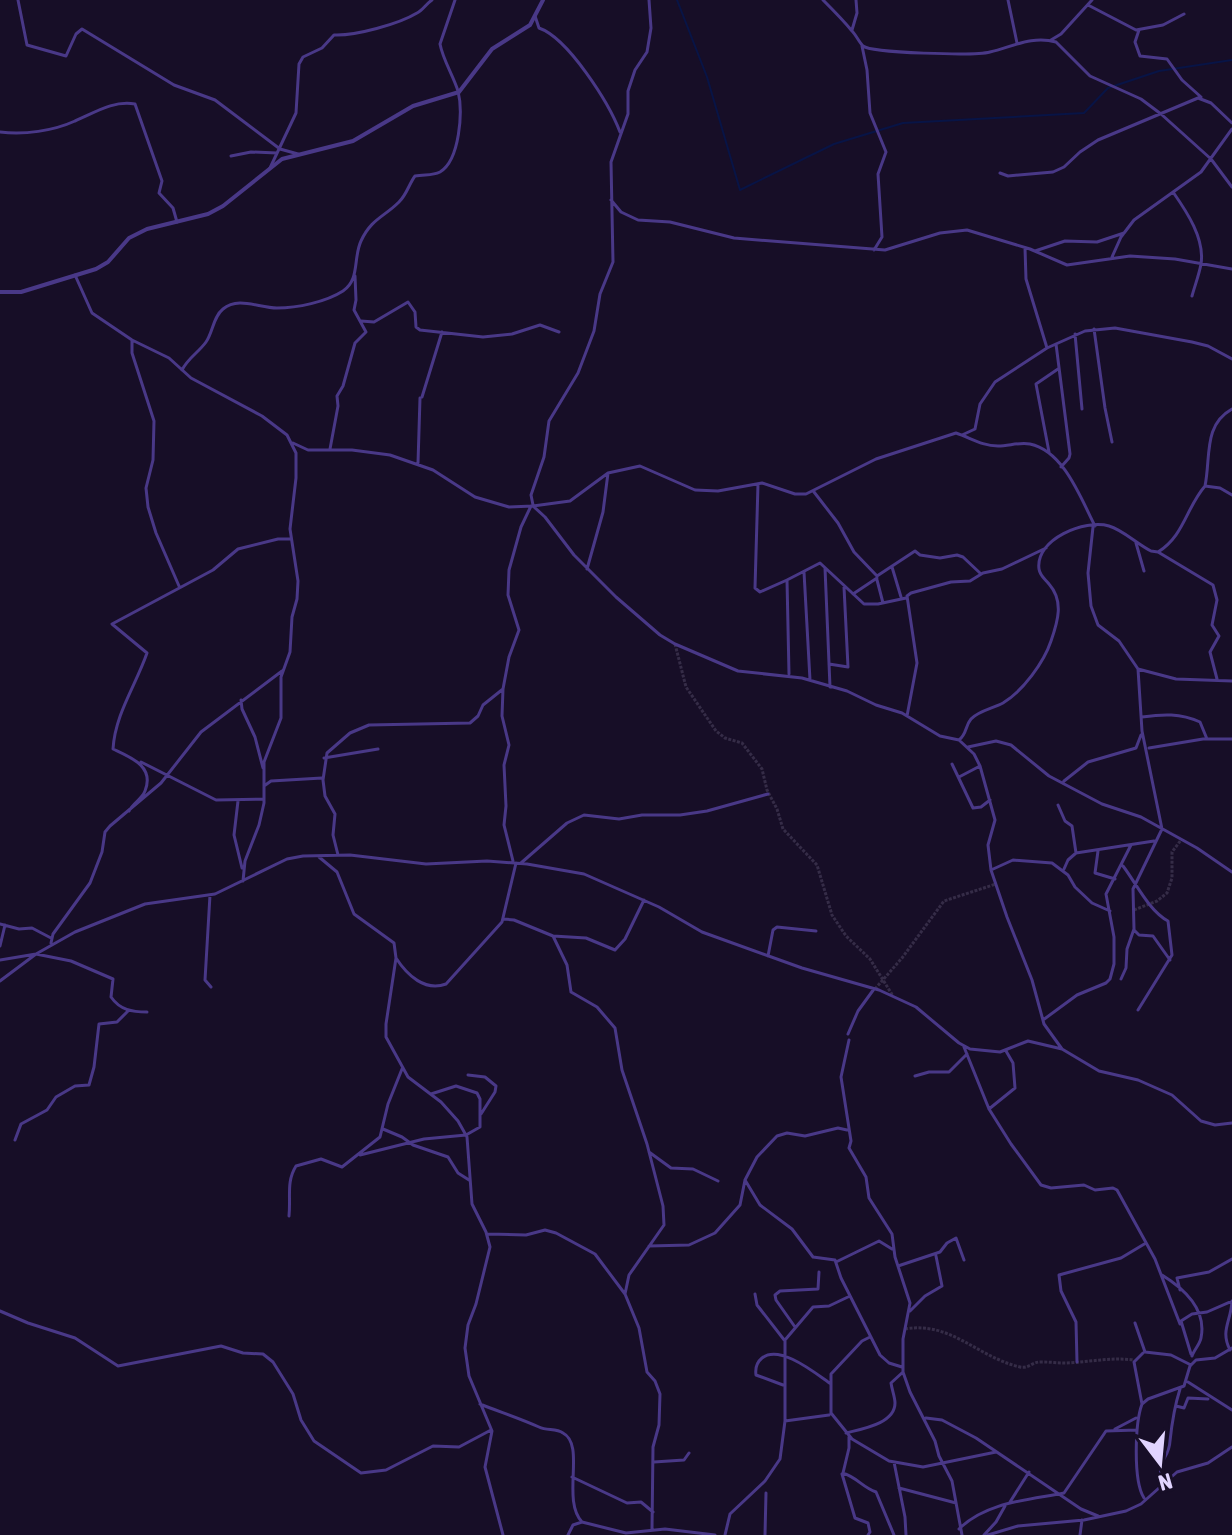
<svg xmlns="http://www.w3.org/2000/svg" width="1232" height="1535" viewBox="0 0 1232 1535" font-family="'Asap Condensed',sans-serif">
<style>
.lines{fill:none;stroke-linecap:round;stroke-linejoin:round}
.stream{stroke:#081446;stroke-width:2}
.minor-tunnel{stroke:#352c47;stroke-width:3;stroke-dasharray:3 1.5;stroke-linecap:butt}
.minor{stroke:#493887;stroke-width:3}
.tertiary{stroke:#493887;stroke-width:4}
</style>
<rect width="100%" height="100%" fill="#170e27"/>
<g class="lines">
<!-- stream -->
<path class="stream" d="M677 0 707 77 740 190 834 144 903 123 1084 113 1108 88 1159 71 1232 60"/>
<!-- minor-tunnel -->
<path class="minor-tunnel" d="M675 644 686 687 716 731 725 738 742 743 762 769 767 790 777 809 783 829 817 865 832 915 846 936 870 959 893 996
M1134 910 1157 901 1167 893 1172 878V852L1181 840
M875 989 902 958 944 901 996 884
M905 1329C951 1321 977 1357 1020 1367 1029 1369 1033 1361 1042 1362 1050 1362 1058 1363 1066 1363 1090 1362 1111 1357 1134 1360"/>
<!-- minor -->
<path class="minor" d="M18 0 27 45 66 56 76 34 82 29 174 85 215 100 280 149 298 154
M823 0C833 10 843 20 852 31 856 35 859 42 863 46 871 53 975 56 990 52 1012 47 1032 35 1056 42L1090 76 1141 99 1161 114 1211 159 1232 187
M1008 0 1017 43
M1088 5 1136 30 1163 25 1184 14
M535 16 539 28C568 38 609 103 620 132
M852 30 857 13 856 0
M1139 30 1135 42 1140 56 1167 59 1182 80 1201 97
M1051 40 1061 34 1092 0
M862 46 867 70 870 113 886 152 878 174 882 237 874 250
M0 132C24 135 53 131 75 121 94 113 113 100 135 104L162 181 159 193 173 208 177 222
M231 156 251 152 277 153
M270 168 296 113 299 64 303 57 322 48 334 35C355 36 399 24 417 13 423 10 426 4 432 0
M1000 173 1008 176 1053 172 1064 167 1080 152 1098 140 1198 98 1211 103 1232 123
M1173 192C1187 212 1205 239 1201 264 1199 275 1195 285 1192 296
M611 200 621 212 638 220 670 222 734 238 885 250 940 233 967 230 1030 249 1067 265 1130 256 1175 259 1232 269
M1025 248 1026 279 1047 348
M1035 251 1065 241 1097 242 1124 233
M1112 257 1121 237 1134 220 1201 172 1232 129
M75 275 92 313 132 340 169 358 191 378 262 416 287 435 296 453V478L290 529 298 581 297 599 292 617 290 652 281 677V718L264 762V803L259 825 245 861 243 881
M361 321 374 322 408 302 415 312 416 327 420 330 483 337 512 334 540 325 559 332
M1094 329 1105 408 1112 442
M1075 334 1082 409
M132 340V353L154 421 153 460 146 488 148 507 156 533 179 586
M1056 344 1070 454 1069 458 1061 467
M182 370C188 358 199 352 206 342 213 332 213 317 223 309 238 296 259 308 277 308 297 308 326 302 343 291 360 280 353 258 361 241 371 219 384 217 399 202 407 194 409 184 415 176 424 174 432 176 440 172 460 160 463 111 458 91 453 75 443 60 440 44L455 0
M422 397 442 332
M962 435 975 429 980 404 995 382 1047 348 1085 331 1115 328 1192 342 1208 346 1232 359
M293 443 308 450H352L390 455 433 470 475 497 509 507 533 506 545 517 574 555 616 597 660 635 675 644 738 671 802 678 847 691 876 705 902 713 940 736 959 740C967 734 965 726 971 719 978 711 994 708 1003 703 1023 691 1044 662 1051 641 1058 621 1064 601 1049 584 1045 579 1040 576 1039 569 1035 539 1085 519 1109 526 1123 530 1137 544 1151 551L1158 552C1184 536 1186 508 1205 486L1220 488 1232 495
M330 449 338 406 337 396 343 386 355 343 366 332 354 310 356 300 355 276
M1049 452 1036 384 1058 369
M418 463 420 398
M758 484 755 588 760 592 787 580
M1205 486C1211 457 1203 425 1232 409
M814 492 838 523 854 552 877 576 915 551 920 555 940 558 957 555 963 557 981 574
M533 505 531 495 544 457 549 421 578 373 594 331 600 294 613 262 611 162 628 114V91L635 70 647 52 651 28 649 0
M533 506 570 501 608 473 640 466 695 490 718 491 762 483 795 494H806L876 459 956 433C971 438 982 446 998 446 1009 446 1019 442 1030 444 1064 451 1081 499 1095 526
M1093 527 1088 573 1091 606 1098 625 1119 641 1138 669 1142 731 1162 829 1133 889 1134 929 1127 949 1126 968 1121 979
M1136 543 1144 571
M1158 552 1213 585 1217 600 1212 625 1219 636 1210 652 1217 679
M892 567 901 597
M825 568 830 687
M587 569 603 512 608 473
M804 572 810 680
M877 580 883 603
M853 594 877 578
M829 664 848 667 844 587
M1138 669 1176 679 1232 681
M789 674 787 580 820 563 864 604H878L906 598
M241 700 242 709 255 737 263 768
M907 716 917 663 907 596 911 593 951 582 970 581 983 573 1002 569 1046 548
M1142 717C1163 714 1180 713 1200 722L1207 739
M959 740 974 754 980 766 995 820 988 845 991 870 1007 917 1032 980 1044 1024 1062 1049
M968 747 996 741 1011 745 1049 776 1102 804 1141 817 1197 848 1232 872
M1149 748 1203 739H1232
M324 758 378 749
M141 762 216 800 264 799
M952 764 973 808 981 807 990 800
M959 777 980 766
M1064 781 1088 762 1136 748 1141 735
M264 786 271 781 322 778
M238 801 234 835 242 868
M1058 805 1065 821 1072 826 1076 853
M129 811C133 803 142 799 145 791 155 766 130 757 113 749 115 714 136 685 147 653L112 624 213 570 238 549 278 539H291
M1098 851 1095 873 1115 879
M338 855 333 835 335 814 325 796 323 780 327 753 350 733 369 725 470 723 478 716 483 705 503 689
M319 857 337 872 354 914 394 943 396 958 386 1024V1037L408 1077 441 1102 458 1121 467 1137 472 1204 486 1232 490 1247 476 1304 468 1325 465 1348 469 1376 492 1431 485 1467 503 1535
M513 861 504 825 506 806 504 765 509 745 502 716 503 689 509 657 519 630 508 595 509 570 521 527 531 506
M521 863 567 823 584 815 619 819 642 815H680L707 811 768 794
M1123 866C1136 883 1149 911 1168 921L1172 955 1138 1010
M1064 869 1068 860 1076 853 1154 841
M991 870 1013 860 1052 863 1068 875 1075 887 1092 903 1110 911
M210 895 205 980 211 987
M504 919 514 920 553 936 586 938 615 950 625 939 644 900
M0 924 19 929 32 928 51 938
M1134 930 1139 935 1153 936 1170 960
M553 936 567 965 571 992 597 1007 615 1028 622 1070 647 1144 663 1206 664 1225 629 1275 625 1294
M51 943 53 934 90 883 102 852 105 832 110 826 161 783 201 732 282 671
M0 946 5 925
M768 956 773 930 777 927 816 931
M396 958C407 975 425 992 446 984L502 922 516 863
M0 960 36 954 75 932 145 904 215 894 287 859 303 856 350 855 426 864 487 861 527 864 584 874 659 907 702 932 802 968 879 990 916 1007 959 1043 970 1049 1000 1052 1028 1041 1062 1049 1099 1071 1138 1080 1172 1095 1201 1121 1215 1125 1232 1123
M0 981 36 954 71 961 113 979 111 997C120 1010 132 1012 147 1012
M1043 1020 1077 995 1106 983 1110 979 1114 964V937L1106 894 1131 845
M848 1034 858 1011 874 989
M849 1040 841 1077 851 1141 849 1148 866 1177 869 1198 892 1234 895 1257 910 1303 903 1339V1372L910 1392 935 1441 939 1456 952 1481 962 1535
M964 1047 989 1109 1011 1144 1041 1185 1051 1188 1084 1185 1095 1190 1113 1188 1117 1190 1155 1259 1180 1324
M468 1075 485 1077 496 1086 495 1092 481 1114
M915 1076 929 1072H949L967 1054
M989 1109 1015 1088 1013 1063 1006 1051
M383 1129 402 1137 413 1145 448 1157 458 1173 469 1180
M15 1140 21 1124 47 1110 56 1097 75 1086 89 1085 94 1067 99 1024 117 1022 129 1010
M649 1152 671 1168 693 1169 718 1181
M360 1155 424 1139 466 1135 480 1127V1099L477 1093 456 1086 431 1094
M745 1180 760 1205 792 1229 813 1257 835 1260 841 1278 880 1355 889 1363 902 1367
M289 1216C291 1197 286 1182 296 1166L321 1159 342 1167 380 1137 388 1104 402 1069
M487 1234 526 1235 545 1230 556 1233 595 1254 625 1294 639 1328 647 1372 655 1381 660 1394 659 1425 653 1447 652 1529
M649 1246 689 1245 715 1233 740 1205 745 1180 757 1157 777 1136 787 1133 805 1136 838 1128 847 1130
M836 1262 879 1241 892 1249
M898 1266 940 1252 947 1243 956 1238 964 1260
M1162 1275C1183 1288 1207 1309 1201 1338 1200 1344 1194 1350 1192 1356
M1180 1290 1177 1278 1209 1272 1232 1259
M755 1294 757 1305 785 1341
M0 1311 28 1323 75 1338 118 1366 221 1346 243 1353 263 1354 273 1362 293 1394 301 1420 314 1441 361 1473 386 1470 433 1446 459 1447 491 1430
M910 1311 925 1296 942 1286 936 1256
M1135 1323 1145 1352 1171 1355 1191 1365
M795 1327 776 1300 775 1295 780 1291 818 1289 819 1272
M870 1337 862 1341 831 1374V1413L852 1439 889 1461 923 1467 996 1452
M1230 1350C1220 1330 1231 1322 1232 1301
M1191 1354 1181 1321 1192 1314 1207 1312 1232 1301
M1077 1362 1076 1322 1061 1291 1059 1275 1121 1258 1146 1243
M1188 1382 1232 1410
M783 1385 756 1375C755 1368 756 1363 762 1358 780 1344 815 1373 831 1384
M480 1404C500 1412 519 1418 539 1427 547 1431 556 1428 563 1433 586 1445 561 1500 582 1522
M1142 1404 1134 1362 1143 1353
M1176 1406 1184 1408 1188 1398 1208 1399
M926 1418 942 1420 976 1438 1081 1509 1098 1516
M785 1422V1340L813 1307 829 1306 850 1296
M1115 1429 1136 1418
M846 1433C861 1429 895 1424 895 1403 895 1397 892 1390 891 1383L903 1372
M849 1437V1448L843 1473C858 1478 862 1487 876 1492L894 1535
M654 1462 684 1460 689 1453
M894 1462 905 1517 906 1535
M842 1474 855 1518 868 1523 870 1532 868 1535
M572 1477 627 1503 641 1502 653 1512
M1162 1485C1156 1456 1169 1461 1170 1441 1172 1422 1174 1408 1180 1389
M899 1488 956 1503
M1144 1498C1133 1481 1135 1423 1142 1404L1148 1399 1184 1386 1190 1366 1196 1360 1215 1358 1232 1348
M1010 1502 1029 1472
M959 1529C986 1502 1028 1500 1064 1493L1106 1431 1136 1430
M568 1535 573 1525 582 1522 626 1533 665 1529 715 1535
M725 1535 730 1514 765 1481 780 1459 785 1421 829 1415
M765 1535 766 1493
M984 1535 996 1522 1005 1506
M988 1535 1018 1526 1084 1520 1126 1511 1141 1504 1177 1472 1208 1463 1232 1447
M1080 1535 1082 1520"/>
<!-- tertiary -->
<path class="tertiary" d="M0 292H21L96 269 108 262 129 238 147 229 208 214 223 206 282 159 353 141 413 106 459 92 492 49 530 25 543 0"/>
</g>
<!-- north arrow -->
<g transform="translate(1160 1463) rotate(164)" stroke="#170e27" stroke-width="6" paint-order="stroke">
<path d="M0-6L14 30L0 20L-14 30Z" fill="#e1d4ff"/>
<text y="-12" font-size="22" font-weight="bold" text-anchor="middle" fill="#e1d4ff">N</text>
</g>
</svg>
